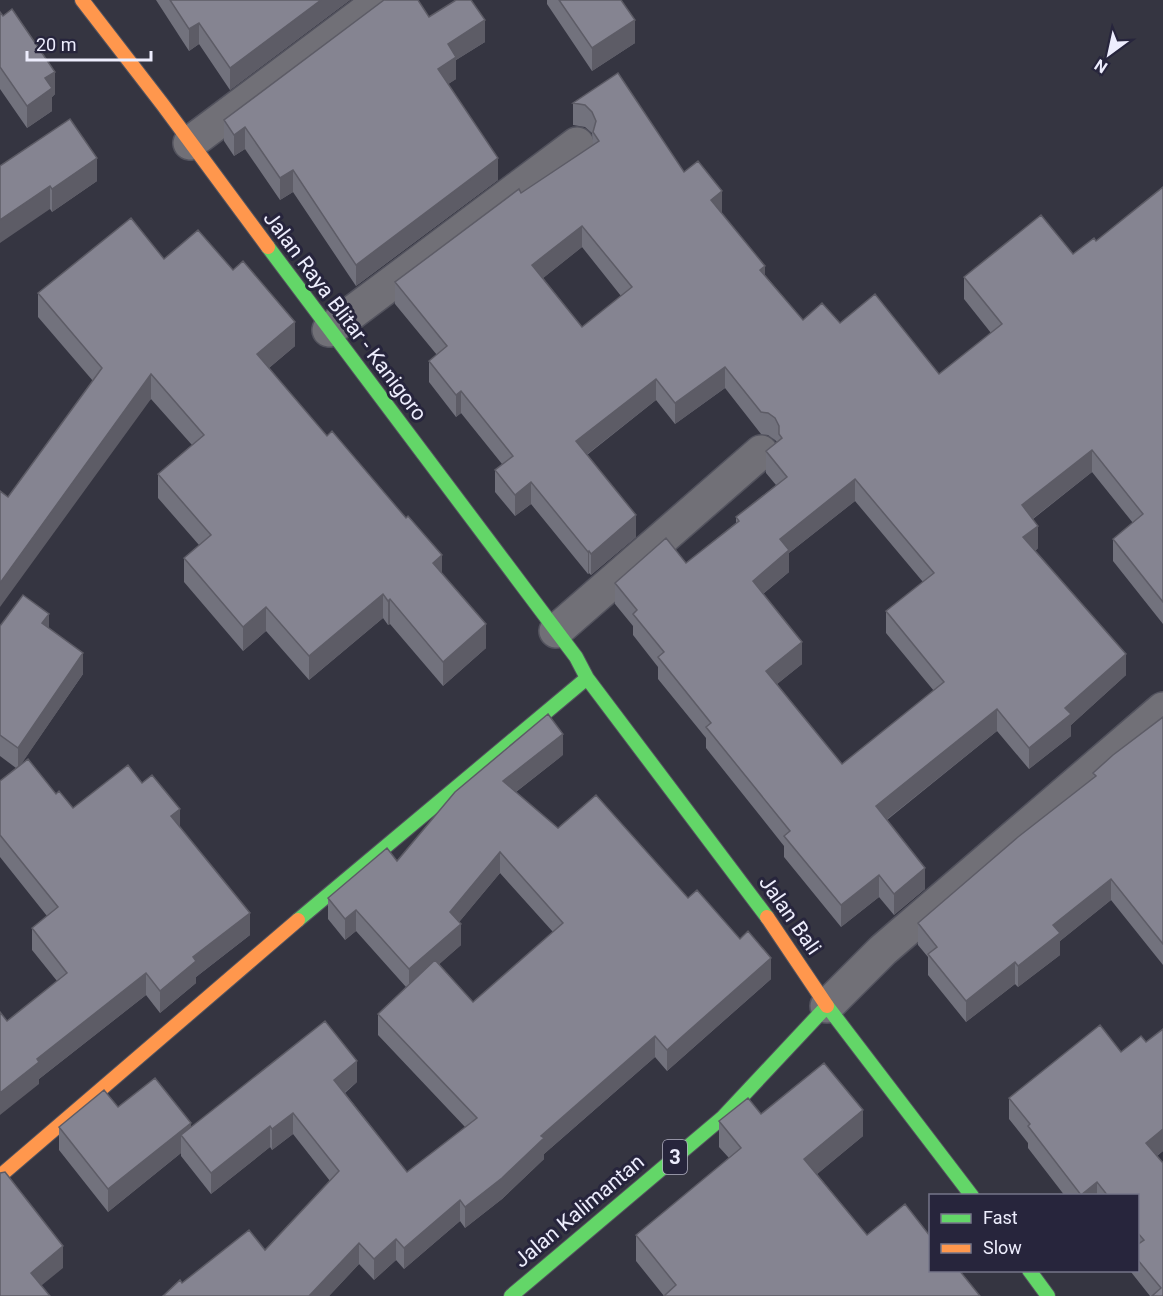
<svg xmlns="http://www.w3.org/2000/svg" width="1163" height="1296" viewBox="0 0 1163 1296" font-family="Roboto,sans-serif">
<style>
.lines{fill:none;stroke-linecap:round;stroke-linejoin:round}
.street-casing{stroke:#53535e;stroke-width:36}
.fast-casing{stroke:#53535e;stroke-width:16}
.slow-casing{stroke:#53535e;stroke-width:16}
.street{stroke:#717077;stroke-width:33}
.fast{stroke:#63d668;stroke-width:14}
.slow{stroke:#ff974d;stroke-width:14}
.wall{fill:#72727d;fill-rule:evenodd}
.shaded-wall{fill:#5d5c66}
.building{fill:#858491;stroke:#5d5c66;stroke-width:1.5;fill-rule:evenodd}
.labels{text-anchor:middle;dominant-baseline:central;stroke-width:6;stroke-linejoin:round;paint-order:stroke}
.shield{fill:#27253c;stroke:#b2b1c3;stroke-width:1.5}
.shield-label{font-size:20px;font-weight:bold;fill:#ededfd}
.street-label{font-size:21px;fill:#ededfd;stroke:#27253c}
</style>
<rect width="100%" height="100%" fill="#353541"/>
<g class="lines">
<defs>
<path id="street" d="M190 143 381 0
M329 330 577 144
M556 631 761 452
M827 1006 883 950 1163 709"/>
<path id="fast" d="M268 247 576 657 587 678 767 917
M298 920 587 678
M1029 1270 1048 1296
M511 1296 723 1117 827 1006 972 1196"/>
<path id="slow" d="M82 0 163 105 268 247
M767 917 827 1006
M0 1176 298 920"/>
</defs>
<!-- street casing -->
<use href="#street" class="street-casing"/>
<!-- fast casing -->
<use href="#fast" class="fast-casing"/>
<!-- slow casing -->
<use href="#slow" class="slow-casing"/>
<!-- street -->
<use href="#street" class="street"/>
<!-- fast -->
<use href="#fast" class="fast"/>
<!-- slow -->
<use href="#slow" class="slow"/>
</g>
<!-- wall -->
<path class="wall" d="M156 0H350L230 90 199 44 189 51Z
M547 0H621L635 43 592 71 547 4Z
M0 12 55 94 52 97V111L27 128 0 89Z
M429 17 485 42 456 60V79L448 84 498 180 356 286 293 192 280 200 245 149 234 156 224 141V120Z
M618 73 684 172 722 212V213L765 275 803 320 840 323 939 374 991 333 964 299V277L1073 254 1096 241 1163 187V624L1113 561V539L1133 523 1092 472 1033 519 1038 548 1035 551 1126 675 1071 725V736L1029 769 997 731 887 820 925 889 894 915 879 897 841 927 784 857V846L706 748V738L658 679V667L633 635V626L615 604V583L686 563 736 523V517L776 485 766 473V451L777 442 775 440 768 435 761 434 725 388 675 424 656 400 587 455 636 537 591 575 589 573 588 574 531 504 515 516 495 492V470L502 464 461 413 456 417 429 382V361L437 355 395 304V282L521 193 593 145 592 133 585 127 573 125V103ZM582 247 621 296 582 327 543 278ZM855 501 923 582 886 611V633L934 691 842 764 777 684 802 664 763 594 789 572V553Z
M0 166 97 181 52 212 50 209Z
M164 259 295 346 269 368 442 573 486 648 443 686 390 624 388 625 383 618 309 680 266 631 243 651 184 582V558L199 545 158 498V474L192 445 151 399 8 497 93 381 38 317V293Z
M0 626 49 628 83 674 21 764 73 808 142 783 180 827 250 935 196 977V983L160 1013 146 995 39 1079V1084L7 1021 57 981 32 950V928L47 916 0 857V781L16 768 0 756Z
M1163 717V965L1111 900 1060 941V955L1018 987 1015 984 966 1022 928 975V957L918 945V923L1093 778V773Z
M563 755 516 792 558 828 688 898 771 979 667 1071 655 1057 544 1154V1159L502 1199 465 1228 460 1221 404 1269 396 1260 374 1280 359 1264 329 1296H163L182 1283 265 1250 330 1181 293 1134 272 1150 270 1147 211 1194 181 1156V1153L108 1212 59 1150V1127L191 1128 357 1082 345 1093 407 1172 465 1127 378 1035V1014L406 987 356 931 345 940 328 919V898L397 861ZM500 873 553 932 473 1002 439 964 461 945 459 922Z
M1146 1042 1163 1151 1157 1156 1163 1296H1150L1131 1272V1270H1137V1196H1065L1028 1148V1143L1009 1119V1098Z
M761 1114 863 1136 817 1174 867 1235 664 1296 636 1261V1235L729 1158 719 1147V1121Z"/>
<!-- shaded-wall -->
<path class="shaded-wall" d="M321 0H350L230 90V68Z
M485 20V42L456 60V79L438 91V69L448 44Z
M635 20V43L592 71V48Z
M199 23V44L189 51V29Z
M55 72V94L52 97V111L27 128V106L45 78Z
M245 127V149L234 156V135Z
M97 158V181L52 212V189Z
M498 158V180L356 286V265Z
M293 170V192L280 200V178Z
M50 186V209L0 243V220Z
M722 191V212L711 221V200Z
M582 226V247L532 287V265Z
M765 266V288L760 270Z
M295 322V346L257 378V354Z
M725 367V388L675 424V403Z
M151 374V399L0 607V583Z
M656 379V400L576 463V441Z
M461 391V413L456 417V395Z
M1092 450V472L1022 527V505Z
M855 479V501L789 553V572L753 602V581L780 539Z
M531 482V504L515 516V495Z
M636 515V537L591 575V554Z
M1038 526V548L1023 559V537Z
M589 551V573L588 574V552Z
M442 555V579L433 563Z
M383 594V618L309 680V656Z
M390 599V624L388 625V601Z
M266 607V631L243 651V627Z
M49 614V636L42 623Z
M486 624V648L443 686V662Z
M802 642V664L766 693V671Z
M83 653V674L18 769V748Z
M1126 654V675L1071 725V736L1029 769V748L1065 708Z
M997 709V731L876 828V806Z
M563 734V755L503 802V781Z
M180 809V831L171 816Z
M500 852V873L450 933 461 924V945L409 991V969L450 912Z
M925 868V889L894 915V894Z
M879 875V897L841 927V905Z
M1111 879V900L1060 941V955L1018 987V966L1053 925Z
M356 910V931L345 940V919Z
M250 913V935L196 977V983L160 1013V991L193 957Z
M771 958V979L667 1071V1050Z
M1015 962V984L966 1022V1001Z
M146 973V995L39 1079V1084L0 1115V1093L37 1059Z
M655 1036V1057L544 1154V1159L502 1199 465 1228V1207L541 1136Z
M357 1061V1082L334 1101V1080Z
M863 1110V1136L804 1185V1159Z
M293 1113V1134L272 1150V1129Z
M191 1123V1146L181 1135V1153L108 1212V1189Z
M270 1126V1147L211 1194V1173Z
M1163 1129V1151L1146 1164V1143Z
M1097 1182V1196H1081V1195Z
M460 1200V1221L404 1269V1248Z
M396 1239V1260L374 1280V1259Z
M359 1243V1264L329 1296H309Z
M63 1246V1268L31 1294V1273Z"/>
<!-- building -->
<path class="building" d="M170 0H321L230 68 199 23 189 29Z
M384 0H418L429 17 456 0H471L485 20 448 44 456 57 438 69 498 158 356 265 293 170 280 178 245 127 234 135 224 120Z
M559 0H621L635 20 592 48Z
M12 9 55 72 45 78 52 88 27 106 0 67V12L3 16Z
M618 73 684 172 698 161 722 191 711 200 765 266 760 270 803 320 822 303 840 323 875 294 939 374 1002 324 964 277 1041 215 1073 254 1094 238 1096 241 1163 187V602L1113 539 1143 514 1092 450 1022 505 1038 526 1023 537 1126 654 1065 708 1071 714 1029 748 997 709 876 806 925 868 894 894 879 875 841 905 784 836 790 831 706 727 711 723 658 657 664 652 633 614 637 610 615 583 666 538 686 563 739 521 736 517 787 477 766 451 782 438 779 434V426L775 418 768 413 761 412 725 367 675 403 656 379 576 441 636 515 591 554 589 551 588 552 531 482 515 495 495 470 513 456 461 391 456 395 429 361 447 346 395 282 519 189 521 193 599 141 593 132 596 121 592 112 585 105 573 103ZM582 226 632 287 582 327 532 265ZM855 479 934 573 886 611 944 682 842 764 766 671 802 642 753 581 789 550 780 539Z
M70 119 97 158 52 189 50 186 0 220V166Z
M131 218 164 259 198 230 233 270 243 261 295 322 257 354 327 436 332 431 406 518 408 516 442 555 433 563 486 624 443 662 390 599 388 601 383 594 309 656 266 607 243 627 184 558 211 535 158 474 204 435 151 374 0 583V491L8 497 102 368 38 293Z
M23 595 49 614 42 623 83 653 18 748 0 735V626Z
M548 714 563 734 503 781 558 828 596 795 688 898 697 890 740 939 748 931 771 958 667 1050 655 1036 541 1136 544 1138 502 1178 465 1207 460 1200 404 1248 396 1239 374 1259 359 1243 309 1296H163L180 1280 182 1283 249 1230 265 1250 339 1171 293 1113 272 1129 270 1126 211 1173 181 1135 325 1021 357 1061 334 1080 407 1172 477 1118 378 1014 435 960 473 1002 563 923 500 852 450 912 461 924 409 969 356 910 345 919 328 898 387 848 397 861 455 792Z
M1163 717V944L1111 879 1053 925 1060 933 1018 966 1015 962 966 1001 928 954 937 947 918 923 1018 837 1096 776 1093 773 1113 755Z
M28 759 56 794 59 791 73 808 128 765 142 783 152 775 180 809 171 816 250 913 193 957 196 961 160 991 146 973 37 1059 39 1062 0 1093V1012L7 1021 67 973 32 928 58 907 0 835V781Z
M1100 1025 1121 1052 1141 1036 1146 1042 1163 1029V1129L1146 1143 1163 1163V1296H1152L1161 1288 1137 1259V1245L1144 1240 1137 1232V1196H1108L1097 1182 1081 1195 1028 1126 1030 1124 1009 1098Z
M824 1063 863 1110 804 1159 867 1235 905 1204 930 1236V1270H959L980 1296H664L676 1285 636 1235 741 1148 719 1121 748 1098 761 1114Z
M155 1078 191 1123 108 1189 59 1127 104 1090 118 1107Z
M5 1172 63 1246 31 1273 50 1296H0V1173Z"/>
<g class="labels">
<!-- shield labels -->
<rect class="shield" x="663" y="1140" width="24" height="34" rx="4.5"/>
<g class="shield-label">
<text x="675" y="1157">3</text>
</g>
<!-- street labels -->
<g class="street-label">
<text transform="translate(345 316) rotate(53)">Jalan Raya Blitar - Kanigoro</text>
<text transform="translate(790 915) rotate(55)">Jalan Bali</text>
<text transform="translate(579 1211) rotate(-40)">Jalan Kalimantan</text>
</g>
</g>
<!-- legend -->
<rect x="929" y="1194" width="210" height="78" fill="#27253c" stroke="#767589" stroke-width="1.5"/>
<rect x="941" y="1214" width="30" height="9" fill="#63d668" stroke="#767589" stroke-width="1.5"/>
<text x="983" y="1224" font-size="18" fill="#ededfd">Fast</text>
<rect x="941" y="1244" width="30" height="9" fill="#ff974d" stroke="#767589" stroke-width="1.5"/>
<text x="983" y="1254" font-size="18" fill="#ededfd">Slow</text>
<!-- north arrow -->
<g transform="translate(1109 54) rotate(213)" stroke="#27253c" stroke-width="4.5" paint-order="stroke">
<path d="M0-4.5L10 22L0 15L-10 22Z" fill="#ededfd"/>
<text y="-9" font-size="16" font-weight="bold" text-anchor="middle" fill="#ededfd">N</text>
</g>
<!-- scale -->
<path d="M27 51v9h124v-9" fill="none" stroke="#ededfd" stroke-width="3"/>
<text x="36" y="51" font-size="18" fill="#ededfd" stroke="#27253c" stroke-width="4.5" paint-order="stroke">20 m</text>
</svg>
